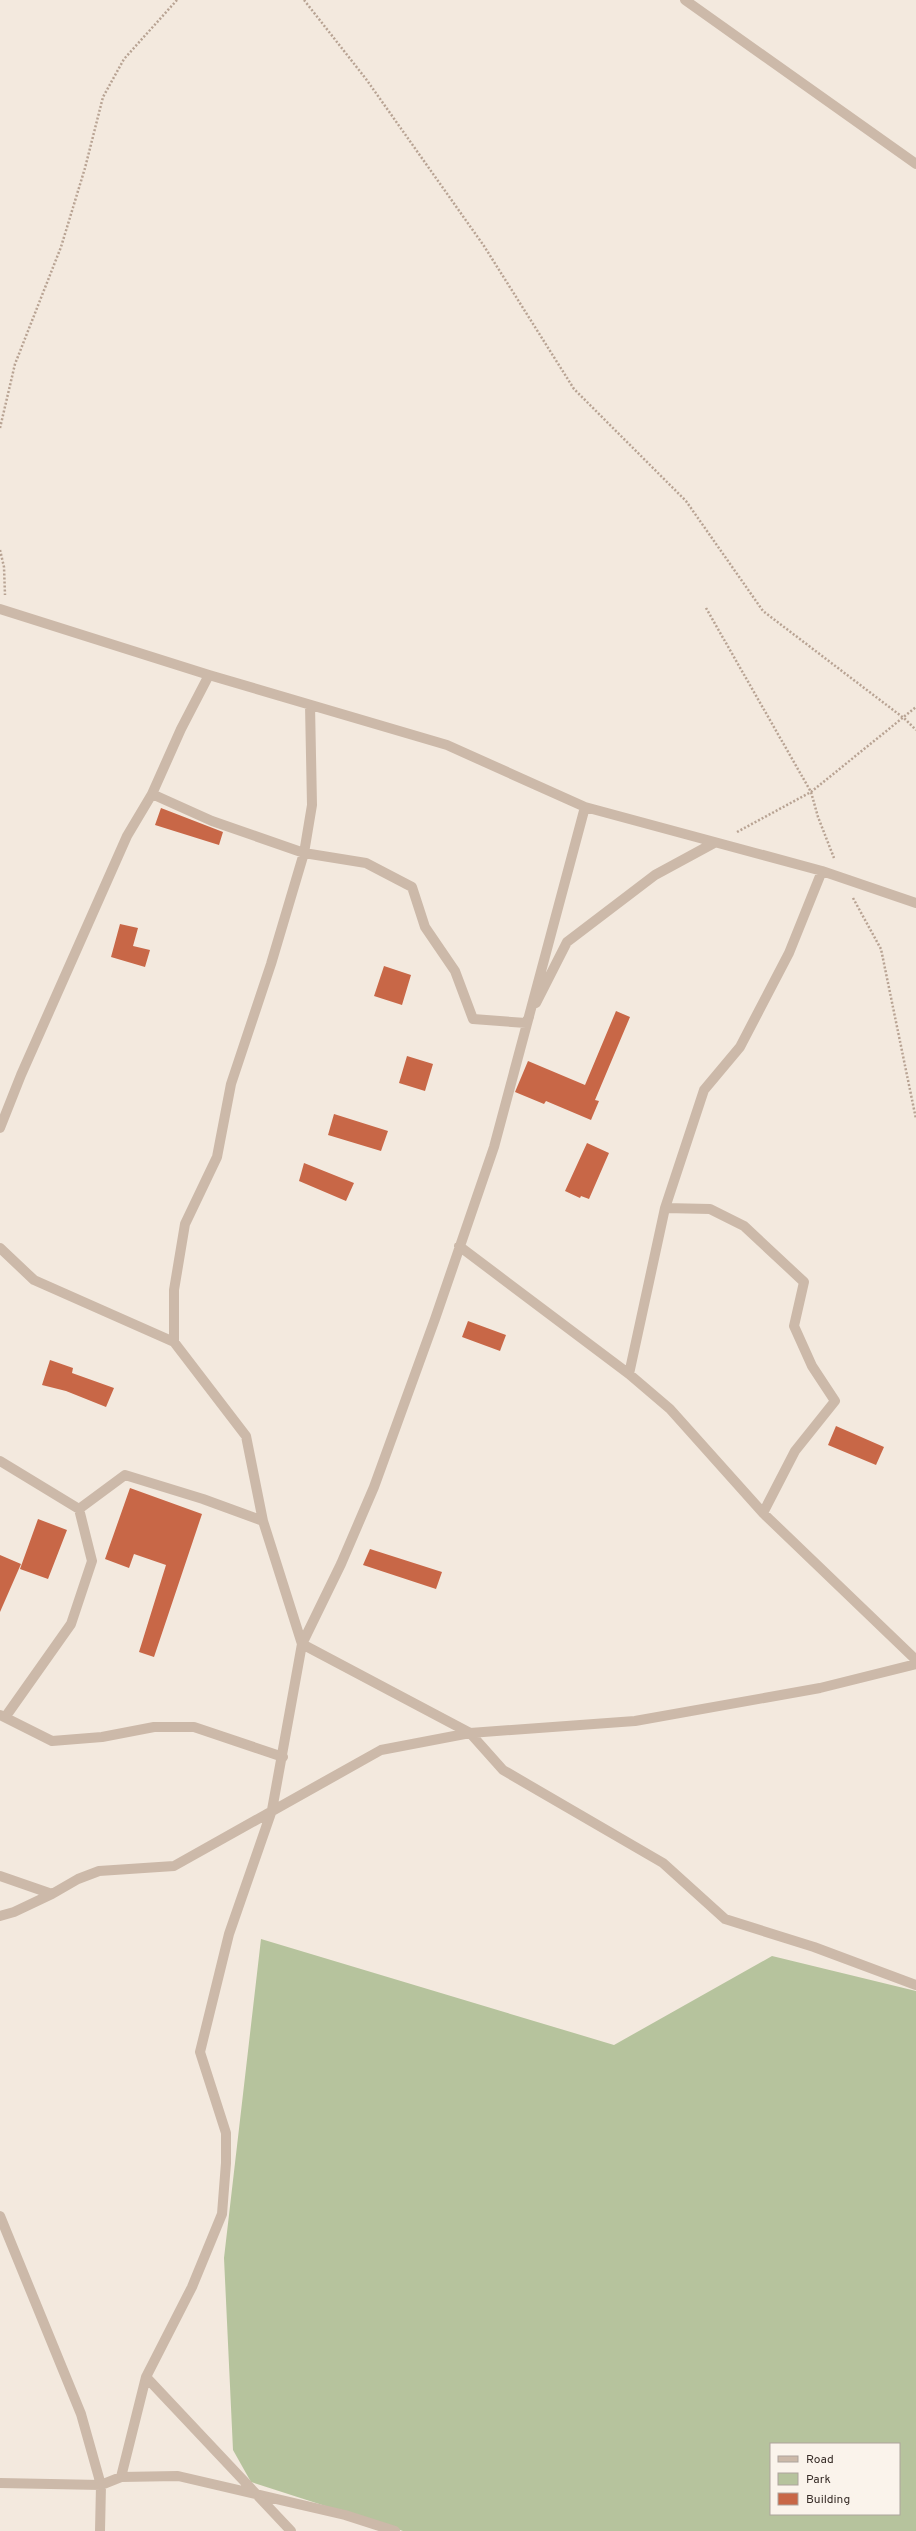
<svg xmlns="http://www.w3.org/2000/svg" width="916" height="2531" viewBox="0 0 916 2531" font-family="Overpass,sans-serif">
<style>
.green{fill:#b6c39d;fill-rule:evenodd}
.building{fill:#c86747}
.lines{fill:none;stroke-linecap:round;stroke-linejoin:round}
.path{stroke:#b8a393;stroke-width:2.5;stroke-dasharray:2 2;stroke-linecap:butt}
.street{stroke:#ccb9a9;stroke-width:10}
</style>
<rect width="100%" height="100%" fill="#f3e9de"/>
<!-- green -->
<path class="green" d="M261 1939 614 2045 772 1956 916 1991V2531H403L251 2482 233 2450 224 2258ZM771 2444H899V2514H771Z"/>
<!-- building -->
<path class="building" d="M161 808 223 832 219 845 155 825Z
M120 924 138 928 133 946 150 950 145 967 111 957Z
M384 966 411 975 402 1005 374 996Z
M616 1011 630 1017 595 1100 599 1101 591 1120 546 1101 544 1104 515 1092 528 1061 585 1085Z
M407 1056 433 1064 425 1091 399 1083Z
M334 1114 388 1131 381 1151 328 1135Z
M587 1143 609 1153 589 1199 581 1196 580 1198 565 1191Z
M304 1163 354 1183 346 1201 299 1181Z
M468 1321 506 1335 500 1351 462 1337Z
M50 1360 73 1368 72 1373 114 1388 106 1407 66 1391 42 1385Z
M836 1426 884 1447 876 1465 828 1445Z
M130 1488 202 1514 154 1657 139 1652 166 1565 134 1554 129 1568 105 1559Z
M38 1519 67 1530 48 1579 20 1569Z
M370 1549 442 1572 436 1589 363 1565Z
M0 1555 21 1564 0 1612Z"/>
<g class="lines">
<!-- path -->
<path class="path" d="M304 0 366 79 484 246 574 389 686 501 763 611 905 719 916 730
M0 428 15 364 61 247 85 168 103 97 124 59 177 0
M0 550 4 567 5 595
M706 608 811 792 818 817 834 858
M737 832 811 792 916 707
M853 898 881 949 916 1119"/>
<!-- street -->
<path class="street" d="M685 0 916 164
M0 609 209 675 447 745 585 807 822 871 916 903
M152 794 212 821 304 853 366 863 412 887 425 927 455 971 473 1019 526 1023 529 1017
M585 807 494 1147 435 1319 374 1487 341 1564 302 1644 470 1733 503 1770 663 1863 725 1919 814 1947 916 1985
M536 1003 567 942 655 875 714 843
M0 1128 21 1075 127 836 152 794 181 729 209 675
M665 1208 710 1209 744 1226 804 1282 794 1326 812 1366 835 1401 795 1451 763 1513
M459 1246 629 1374 670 1409 763 1513 916 1660
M0 1248 34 1280 174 1342 246 1436 263 1521 302 1644 272 1810 229 1934 200 2052 226 2133V2163L222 2214 192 2287 146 2377 121 2477
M174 1342V1290L185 1224 217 1157 231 1084 271 964 304 853 312 805 310 705
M629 1374 665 1208 704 1090 740 1047 789 953 822 871
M0 1461 79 1509 92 1561 71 1624 6 1716
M79 1509 125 1475 203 1499 263 1521
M0 1715 52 1741 102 1737 154 1727H194L283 1757
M0 1876 52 1894 78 1879 99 1871 174 1866 381 1750 470 1733 635 1721 820 1688 916 1664
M0 1916 14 1912 52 1894
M0 2216 81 2414 101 2485 100 2531
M146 2377 291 2531
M0 2483 101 2485 121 2477 178 2476 345 2515 395 2531"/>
</g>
<!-- legend -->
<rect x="770" y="2443" width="130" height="72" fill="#faf3eb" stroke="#ada49d"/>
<rect x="778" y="2456" width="20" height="6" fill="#ccb9a9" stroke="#ada49d"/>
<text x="806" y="2463" font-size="12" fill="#392e29">Road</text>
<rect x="778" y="2473" width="20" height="12" fill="#b6c39d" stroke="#ada49d"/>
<text x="806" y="2483" font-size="12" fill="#392e29">Park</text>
<rect x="778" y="2493" width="20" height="12" fill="#c86747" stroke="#ada49d"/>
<text x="806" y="2503" font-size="12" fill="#392e29">Building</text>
</svg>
